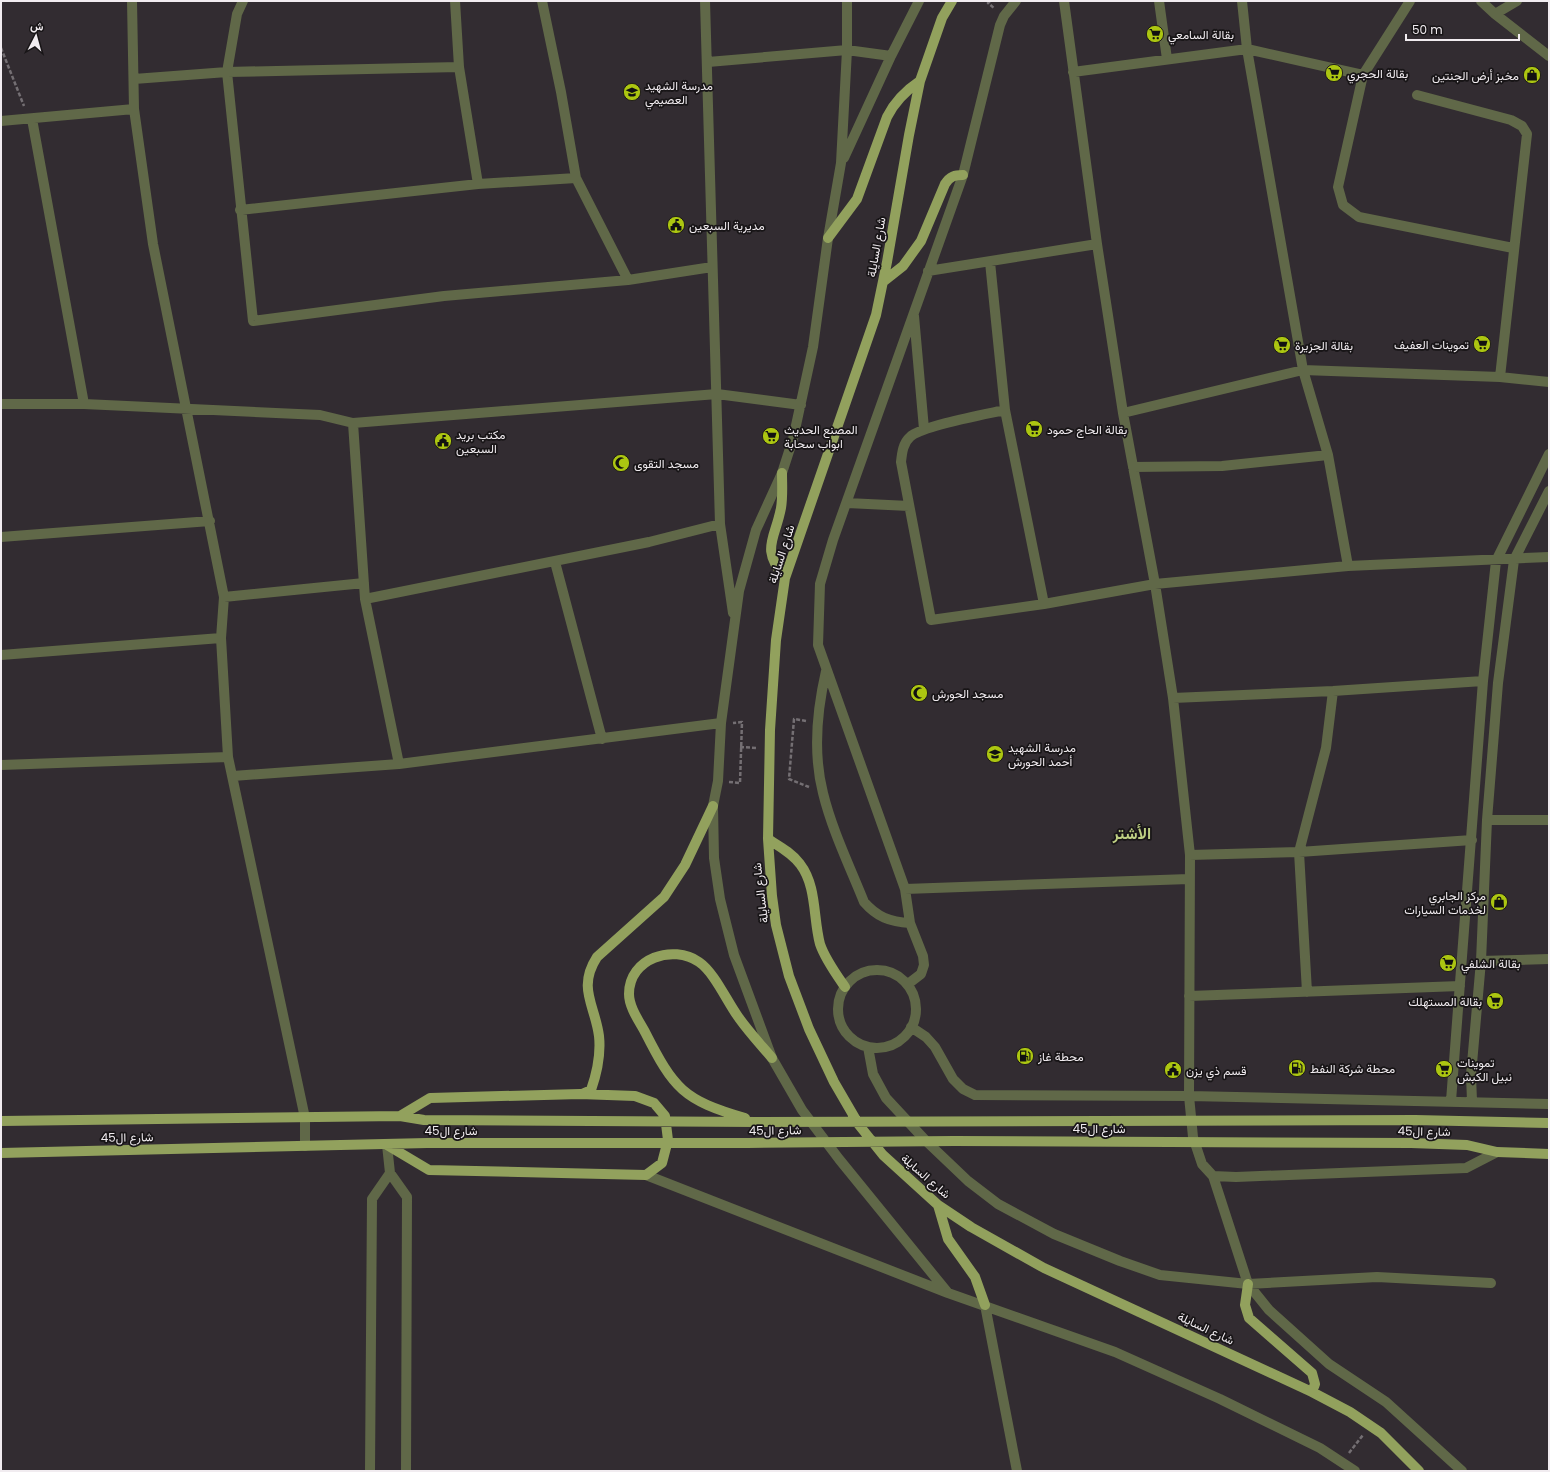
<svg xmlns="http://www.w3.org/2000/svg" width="1550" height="1472" viewBox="0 0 1550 1472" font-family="Poppins,Vazirmatn,sans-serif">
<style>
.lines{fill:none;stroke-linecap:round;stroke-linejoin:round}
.path{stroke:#746f73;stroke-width:2.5;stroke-dasharray:4 2;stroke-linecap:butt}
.minor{stroke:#606848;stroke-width:10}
.major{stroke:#92a15d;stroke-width:10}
.labels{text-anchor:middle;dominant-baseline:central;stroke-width:3.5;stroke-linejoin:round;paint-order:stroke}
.poi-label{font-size:12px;fill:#f1ecf0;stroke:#181517;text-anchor:start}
.street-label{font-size:12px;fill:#f1ecf0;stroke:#181517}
.district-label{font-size:16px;font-weight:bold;fill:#becf83;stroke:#181517}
</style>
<rect width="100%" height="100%" fill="#322c31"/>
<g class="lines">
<!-- path -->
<path class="path" d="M990 1 988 3 995 9
M1 48 24 106
M806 721 794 719 789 779 809 787
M740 747 757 748
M729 782 740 783 742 722 733 723
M1349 1453 1363 1435"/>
<!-- minor -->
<path class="minor" d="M132 1 134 109 153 244 224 597 221 638 228 757 305 1118V1146
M243 1 237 14 227 72 253 321 444 296 628 280 712 267
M455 1 459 67 478 184
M542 1 561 92 576 178 628 280
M705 1 720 524 733 613
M847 1V50L841 163 828 238 813 347 793 439 782 473 756 530 739 591 721 723 718 781 713 806 714 858 720 899 734 955 772 1058 802 1110 839 1159 948 1293
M1064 1 1097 244 1123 413 1155 584 1173 698 1190 855 1189 1096 1193 1137 1202 1164 1213 1176 1248 1284 1269 1310 1329 1364 1386 1402 1462 1471
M1159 1 1167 59
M1242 1 1247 49 1303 370 1328 455 1348 566
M1410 1 1363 75 1338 187 1343 205 1359 217 1513 248
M1481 1 1495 14 1549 56
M1495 14 1517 1
M708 62 847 50 891 56
M1073 72 1247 49 1363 75
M134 79 227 72 459 67
M1417 95 1511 120 1522 126 1527 134 1500 377
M32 119 84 404
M1 121 134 109
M844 158 891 56 919 1
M240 210 478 184 576 178
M990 262 1005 410 1044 604
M928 271 1097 244
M914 316 924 429
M1 404H84L320 415 353 423 717 394 801 405
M1005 410C987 414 921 426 910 437 903 443 902 453 901 462L931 620 1044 604 1155 584 1348 566 1549 557
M1123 413 1303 370 1500 377 1549 382
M353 423 365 599 399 764
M1133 467 1222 466 1328 455
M847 503 909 506
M1 537 210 521
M555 562 602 739
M224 597 364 583
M365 599 649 542 720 524
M1 655 221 638
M826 671C817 710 813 754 823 793 832 830 850 867 864 902 877 917 890 922 910 923
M1173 698 1333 691 1483 681
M1 765 228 757
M233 776 399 764 721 723
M1487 820H1549
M1190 855 1299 852 1472 840
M905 889 1189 879
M1481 961 1549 959
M838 1009a39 39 0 1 1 78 0a39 39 0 1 1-78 0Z
M908 984 921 974 924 965 923 956 910 923 905 889 818 645 820 584 833 540 963 175 1000 25 1004 16 1016 1
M1307 992 1299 852 1326 748 1333 691
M1189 996 1460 986
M911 1027 926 1037 935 1047 953 1079 963 1089 975 1095 1189 1096 1549 1104
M868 1047 873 1074 886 1098 926 1141 968 1181 998 1204 1054 1234 1120 1261 1160 1275 1248 1284 1377 1277 1491 1283
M1451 1101 1483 681 1496 561 1549 454
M1472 1101 1471 1075 1481 961 1487 820 1498 683 1514 560 1549 491
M387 1145 390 1173 407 1197 406 1471
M646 1175 948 1293 1115 1352 1220 1399 1320 1448 1355 1471
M1213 1176 1236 1177 1466 1168 1497 1152
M985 1305 1017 1471
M370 1471 372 1199 390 1173"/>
<!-- major -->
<path class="major" d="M952 1 942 18 920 81 909 135 887 262 876 315 785 578 776 640 770 730 768 839 772 896 776 925 789 976 809 1029 834 1082 859 1125 883 1155 938 1205 971 1227 1044 1268 1312 1392 1350 1412 1381 1433 1419 1471
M828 238 857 199 887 117C895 101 905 91 920 81
M884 281 903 266 921 241 945 184C950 176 955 175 963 175
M782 473C782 485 783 496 781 508 775 540 760 548 785 578
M768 839C779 846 792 853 800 864 817 886 813 918 820 944 825 959 836 974 845 987
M582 1094 591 1090C597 1073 601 1055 599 1036 595 1005 577 988 597 957L664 897 685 865 713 806
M745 1118C683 1100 674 1089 645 1032 639 1021 629 1007 629 994 629 958 673 944 699 962 715 973 727 1002 739 1018 749 1032 761 1045 772 1058
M1 1121 400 1116 424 1120 757 1122 1415 1120 1549 1123
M387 1145 429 1170 646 1175 662 1163 668 1140 665 1116 654 1103 635 1096 580 1094 430 1098 400 1116
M1 1153 427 1143H748L954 1141 1411 1143 1467 1145 1497 1152 1549 1154
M938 1205 948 1239 975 1277 985 1305
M1248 1284 1245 1305 1249 1318 1312 1373 1315 1384 1312 1392"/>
</g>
<!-- icons -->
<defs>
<symbol id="supermarket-disc" viewBox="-11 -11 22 22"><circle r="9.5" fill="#acc611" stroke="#181517"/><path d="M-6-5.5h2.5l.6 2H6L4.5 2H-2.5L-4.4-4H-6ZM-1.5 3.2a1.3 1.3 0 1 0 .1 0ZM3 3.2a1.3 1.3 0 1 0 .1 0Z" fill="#111"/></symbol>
<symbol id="shop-disc" viewBox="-11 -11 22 22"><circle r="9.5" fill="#acc611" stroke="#181517"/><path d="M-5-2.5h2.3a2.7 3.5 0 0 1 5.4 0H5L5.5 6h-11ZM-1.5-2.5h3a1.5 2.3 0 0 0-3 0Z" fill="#111"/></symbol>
<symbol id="school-disc" viewBox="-11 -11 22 22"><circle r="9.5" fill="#acc611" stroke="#181517"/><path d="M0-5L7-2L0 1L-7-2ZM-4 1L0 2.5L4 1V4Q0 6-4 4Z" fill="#111"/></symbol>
<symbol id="civic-disc" viewBox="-11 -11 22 22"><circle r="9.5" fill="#acc611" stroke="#181517"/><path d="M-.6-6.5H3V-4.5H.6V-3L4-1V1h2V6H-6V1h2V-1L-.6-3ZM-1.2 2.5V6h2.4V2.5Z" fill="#111"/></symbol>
<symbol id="mosque-disc" viewBox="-11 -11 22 22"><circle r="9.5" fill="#acc611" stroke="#181517"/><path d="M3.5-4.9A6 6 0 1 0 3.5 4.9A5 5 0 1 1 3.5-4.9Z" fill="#111"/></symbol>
<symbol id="fuel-disc" viewBox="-11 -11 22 22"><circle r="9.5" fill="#acc611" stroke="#181517"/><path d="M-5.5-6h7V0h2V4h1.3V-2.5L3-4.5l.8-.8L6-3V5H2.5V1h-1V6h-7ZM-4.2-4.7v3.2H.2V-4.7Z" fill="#111"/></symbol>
</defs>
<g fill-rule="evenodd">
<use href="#supermarket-disc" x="1145" y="24" width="20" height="20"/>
<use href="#supermarket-disc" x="1324" y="63" width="20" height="20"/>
<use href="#shop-disc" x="1522" y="65" width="20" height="20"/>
<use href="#school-disc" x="622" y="82" width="20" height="20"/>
<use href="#civic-disc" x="666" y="215" width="20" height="20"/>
<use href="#supermarket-disc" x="1472" y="334" width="20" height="20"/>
<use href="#supermarket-disc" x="1272" y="335" width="20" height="20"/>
<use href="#supermarket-disc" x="1024" y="419" width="20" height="20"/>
<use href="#supermarket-disc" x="761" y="426" width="20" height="20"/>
<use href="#civic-disc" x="433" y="431" width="20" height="20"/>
<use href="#mosque-disc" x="611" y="453" width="20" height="20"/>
<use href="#mosque-disc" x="909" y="683" width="20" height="20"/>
<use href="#school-disc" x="985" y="744" width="20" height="20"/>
<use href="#shop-disc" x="1489" y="892" width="20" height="20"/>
<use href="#supermarket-disc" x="1438" y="953" width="20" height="20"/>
<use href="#supermarket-disc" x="1485" y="991" width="20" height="20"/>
<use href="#fuel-disc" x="1015" y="1046" width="20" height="20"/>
<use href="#fuel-disc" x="1287" y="1058" width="20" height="20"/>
<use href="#supermarket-disc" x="1434" y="1059" width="20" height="20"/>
<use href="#civic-disc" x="1163" y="1060" width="20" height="20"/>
</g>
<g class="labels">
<!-- poi labels -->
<g class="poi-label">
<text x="1168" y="34">بقالة السامعي</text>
<text x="1347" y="73">بقالة الحجري</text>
<text x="1519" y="75" text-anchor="end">مخبز أرض الجنتين</text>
<text x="645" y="85">مدرسة الشهيد<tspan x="645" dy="14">العصيمي</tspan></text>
<text x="689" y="225">مديرية السبعين</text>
<text x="1469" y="344" text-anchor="end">تموينات العفيف</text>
<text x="1295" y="345">بقالة الجزيرة</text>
<text x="784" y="429">المصنع الحديث<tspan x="784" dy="14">ابواب سحابة</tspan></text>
<text x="1047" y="429">بقالة الحاج حمود</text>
<text x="456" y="434">مكتب بريد<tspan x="456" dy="14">السبعين</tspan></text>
<text x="634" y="463">مسجد التقوى</text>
<text x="932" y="693">مسجد الحورش</text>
<text x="1008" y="747">مدرسة الشهيد<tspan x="1008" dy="14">أحمد الحورش</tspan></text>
<text x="1486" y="895" text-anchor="end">مركز الجابري<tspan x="1486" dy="14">لخدمات السيارات</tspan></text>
<text x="1461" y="963">بقالة الشلفي</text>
<text x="1482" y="1001" text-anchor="end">بقالة المستهلك</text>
<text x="1038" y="1056">محطة غاز</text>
<text x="1457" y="1062">تموينات<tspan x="1457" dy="14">نبيل الكبش</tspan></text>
<text x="1310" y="1068">محطة شركة النفط</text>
<text x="1186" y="1070">قسم ذي يزن</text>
</g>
<!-- street labels -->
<g class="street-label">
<text transform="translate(876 247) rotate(-80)">شارع السايلة</text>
<text transform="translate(781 554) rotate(-72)">شارع السايلة</text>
<text transform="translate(760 893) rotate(-97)">شارع السايلة</text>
<text x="1099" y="1128">شارع ال45</text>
<text x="451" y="1130">شارع ال45</text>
<text transform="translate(775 1130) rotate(-1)">شارع ال45</text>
<text transform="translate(1424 1131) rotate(1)">شارع ال45</text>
<text transform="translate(127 1137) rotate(-1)">شارع ال45</text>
<text transform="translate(926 1176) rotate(41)">شارع السايلة</text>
<text transform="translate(1206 1328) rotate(25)">شارع السايلة</text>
</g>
<!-- district labels -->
<g class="district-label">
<text x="1132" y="833">الأشتر</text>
</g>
</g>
<!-- border -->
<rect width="1550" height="1472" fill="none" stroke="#f1ecf0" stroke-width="4"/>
<!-- north arrow -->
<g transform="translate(36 36) rotate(6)" stroke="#181517" stroke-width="3" paint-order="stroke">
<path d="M0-3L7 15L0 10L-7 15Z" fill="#f1ecf0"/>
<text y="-6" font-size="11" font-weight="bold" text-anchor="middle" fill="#f1ecf0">ش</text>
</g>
<!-- scale -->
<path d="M1406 34v6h113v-6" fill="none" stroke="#f1ecf0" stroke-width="2"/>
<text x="1412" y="34" font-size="12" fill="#f1ecf0" stroke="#181517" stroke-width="3" paint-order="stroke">50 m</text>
</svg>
